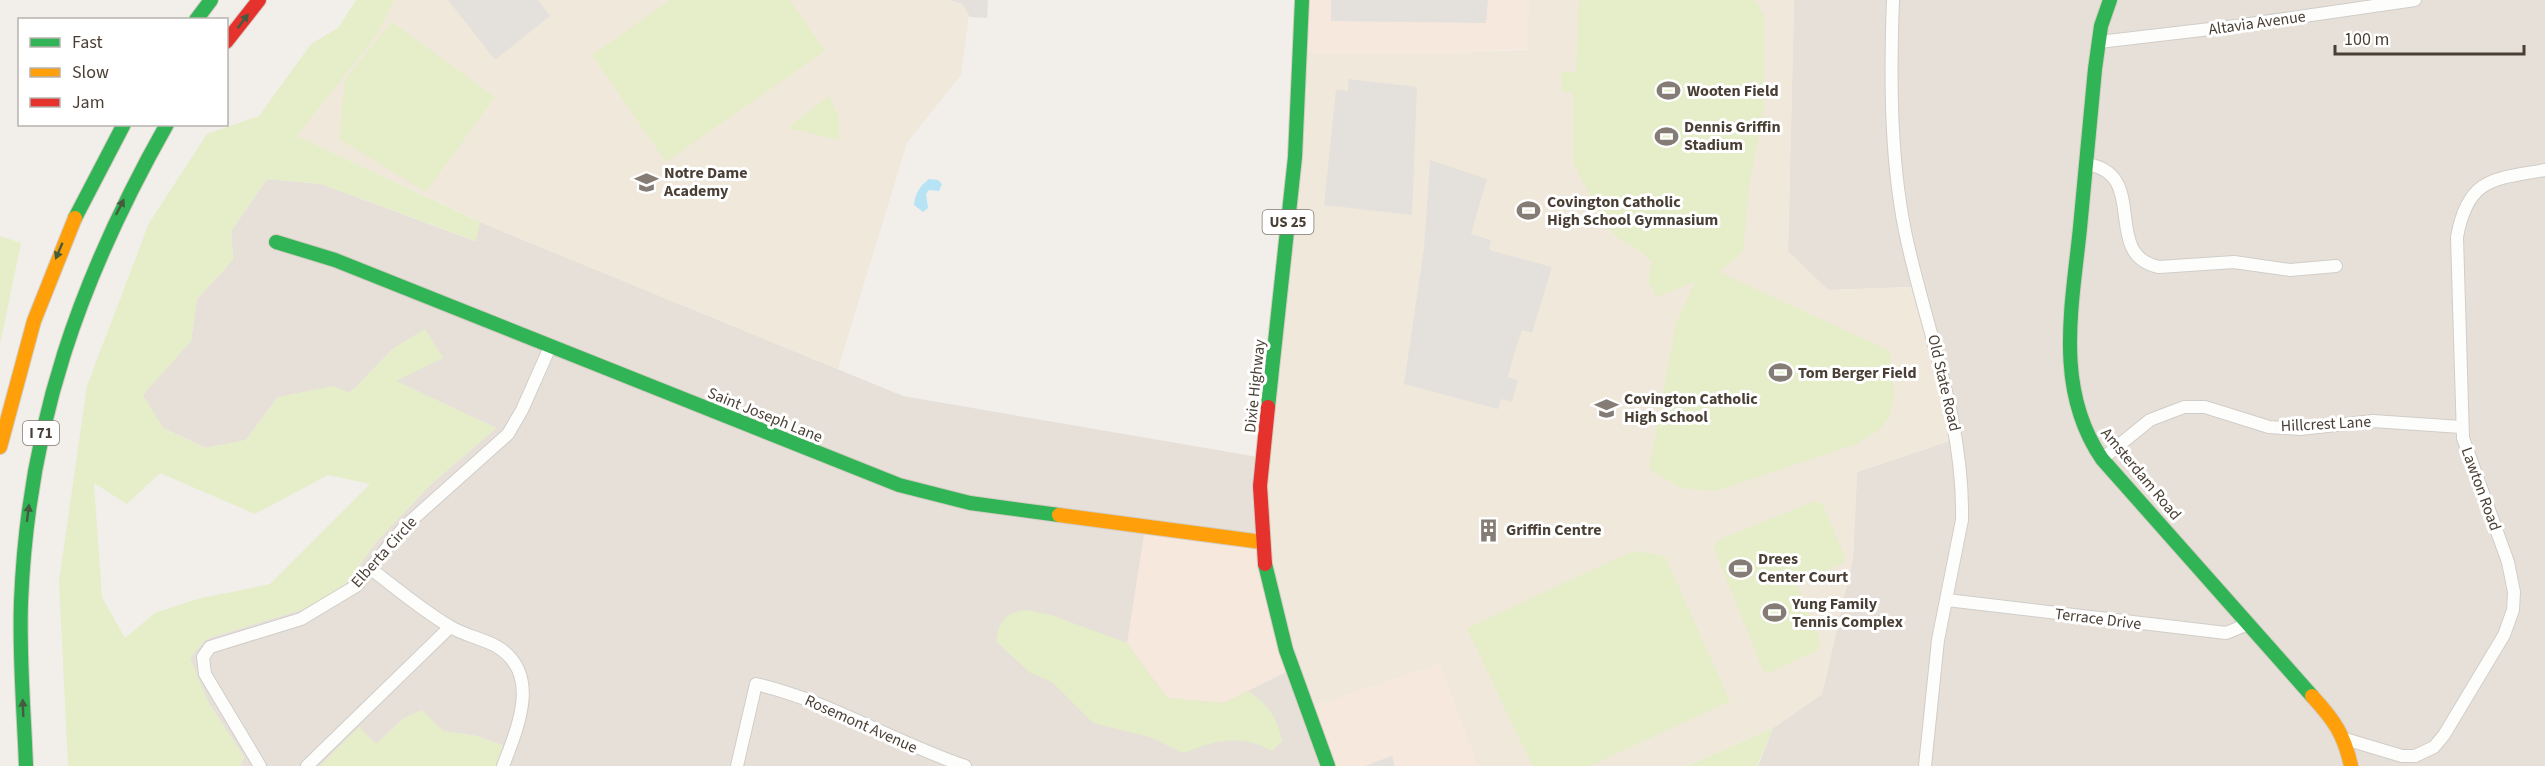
<svg xmlns="http://www.w3.org/2000/svg" width="2545" height="766" viewBox="0 0 2545 766" font-family="'Source Sans 3',sans-serif">
<style>
.residential{fill:#e7e0d8}
.commercial{fill:#f6e8dd}
.education{fill:#f1e8dc}
.green{fill:#e5eec8;fill-rule:evenodd}
.parking{fill:#e4e0dc}
.water{fill:#b7e4f4}
.lines{fill:none;stroke-linecap:round;stroke-linejoin:round}
.street-casing{stroke:#d0cdc8;stroke-width:14}
.fast-casing{stroke:#d4ccc2;stroke-width:16}
.slow-casing{stroke:#d4ccc2;stroke-width:16}
.jam-casing{stroke:#d4ccc2;stroke-width:16}
.street{stroke:#fdfdfc;stroke-width:12}
.fast{stroke:#30b455;stroke-width:14}
.slow{stroke:#ff9f0a;stroke-width:14}
.jam{stroke:#e5322d;stroke-width:14}
.oneway{fill:#445c3d}
.labels{text-anchor:middle;dominant-baseline:central;stroke-width:6;stroke-linejoin:round;paint-order:stroke}
.shield{fill:#fff;stroke:#807972;stroke-width:1.5}
.shield-label{font-size:15px;font-weight:bold;fill:#4a3f35}
.street-label{font-size:16px;fill:#4a3f35;stroke:#fff}
.poi-label{font-size:16px;font-weight:bold;fill:#4a3f35;stroke:#fff;text-anchor:start}
</style>
<rect width="100%" height="100%" fill="#f2efeb"/>
<!-- residential -->
<path class="residential" d="M1794 0H2545V766H1758L1773 728 1822 694 1853 558 1857 472 1949 441 1913 287 1828 290 1788 252Z
M267 179 321 184 475 241 480 222 903 396 1264 458 1294 668 1328 766H497L505 746 476 736 443 731 404 718 376 744 359 728 320 766H240L244 757 208 702 189 659 206 639 310 607 345 584 377 541 430 485 496 428 395 381 394 348 350 393 278 397 246 440 206 448 163 428 142 395 191 341 197 299 233 260 231 231Z"/>
<!-- commercial -->
<path class="commercial" d="M1302 0H1529L1527 49 1422 54 1301 53Z
M1145 528 1262 542 1294 668 1224 703 1167 698 1127 643Z
M1441 664 1478 766H1328L1308 708Z"/>
<!-- education -->
<path class="education" d="M395 0H971L961 75 907 143 838 369 496 229 297 136 377 35Z
M1529 0H1794L1788 251 1828 290 1913 287 1936 375 1949 441 1857 472 1853 558 1822 694 1773 728 1686 766H1478L1440 664 1308 708 1262 542 1301 53 1422 54 1527 50Z"/>
<!-- green -->
<path class="green" d="M356 0H395L377 35 297 136 480 222 476 241 321 184 267 179 231 231 233 260 197 299 191 341 143 395 163 428 205 448 246 440 278 397 333 386 350 393 394 348 425 329 443 358 396 381 496 428 430 485 377 541 345 584 310 607 206 639 190 658 208 702 244 757 240 766H68L59 581 87 386 149 223 207 134 259 116 311 44 338 28ZM160 473 255 514 328 475 370 484 270 584 197 599 155 613 125 638 102 597 94 483 127 504Z
M670 0H790L825 51 666 162 592 55Z
M1579 0H1755L1764 16V110L1749 187 1743 252 1719 272 1890 351 1894 395 1890 417 1879 430 1857 444 1716 491 1681 488 1649 469 1676 323 1695 282 1656 297 1648 281 1652 263 1642 252 1620 240 1604 224 1573 162V92H1562L1561 72H1576Z
M392 22 495 97 426 192 339 139 345 79Z
M829 96 839 117V140L797 130 792 131 790 126Z
M0 236 21 243 0 345Z
M1815 501 1823 505 1845 557 1844 563 1797 583 1821 643 1818 650 1769 673 1763 670 1714 549 1718 540Z
M1633 551 1665 556 1730 701 1590 766H1532L1467 628Z
M1026 610 1051 615 1127 643 1167 698 1224 703 1248 691C1268 705 1277 716 1282 741L1272 751C1240 733 1217 740 1183 753L1150 737 1093 723 1052 682 1029 672 996 641C999 621 1006 612 1026 610Z
M422 710 443 731 476 736 505 746 497 766H320L359 727 376 744 404 718Z
M1773 728 1757 766H1686H1687Z"/>
<!-- parking -->
<path class="parking" d="M448 0H538L550 16 495 60Z
M950 0H988L987 18 970 17 962 4Z
M1331 0H1488L1486 23 1331 21Z
M1349 79 1417 87 1412 215 1324 205 1336 90 1348 91Z
M1430 160 1487 179 1471 234 1491 240 1489 250 1552 267 1532 333 1522 330 1514 354 1508 377 1518 380 1512 402 1501 399 1498 409 1404 384 1424 248Z
M1392 756 1395 766H1365Z"/>
<!-- water -->
<path class="water" d="M929 179 938 180 942 184 939 191 929 190 926 194 928 208 923 212 914 205C915 193 920 186 929 179Z"/>
<g class="lines">
<defs>
<path id="street" d="M1893 0C1890 79 1890 167 1908 245 1929 337 1964 424 1962 520L1938 640 1925 766
M2099 42 2236 26 2415 0
M2086 164C2151 173 2100 255 2159 267L2234 262 2290 270 2336 266
M2102 459 2150 420 2184 407H2205L2269 427 2300 429 2373 421 2461 427
M371 569C396 588 422 610 449 626 463 635 481 638 496 646 542 673 518 727 503 766
M1947 600 2226 633 2248 624
M2345 739 2402 756H2415L2434 747 2444 735 2504 635 2513 610 2514 592 2508 562 2463 438 2457 237C2468 177 2494 179 2545 170
M260 766 205 674 203 657 210 647 301 619 356 586 404 527 508 434 522 410 550 347
M307 766 450 627
M737 766 756 684C829 701 894 742 965 766"/>
<path id="fast" d="M2110 0 2101 26 2095 69C2090 122 2085 175 2080 228 2072 307 2054 389 2102 459L2312 696
M196 20 211 0
M75 218 124 124
M276 242 335 260 899 485 970 503 1059 515
M1268 407 1295 157 1302 0
M1265 564 1286 650 1328 766
M26 766C24 712 19 657 21 602 28 424 80 278 167 124"/>
<path id="slow" d="M0 447 34 321 75 218
M1059 515 1262 542
M2312 696C2334 720 2344 734 2351 766"/>
<path id="jam" d="M226 42 259 0
M1265 564 1260 486 1268 407"/>
</defs>
<!-- street casing -->
<use href="#street" class="street-casing"/>
<!-- fast casing -->
<use href="#fast" class="fast-casing"/>
<!-- slow casing -->
<use href="#slow" class="slow-casing"/>
<!-- jam casing -->
<use href="#jam" class="jam-casing"/>
<!-- street -->
<use href="#street" class="street"/>
<!-- fast -->
<use href="#fast" class="fast"/>
<!-- slow -->
<use href="#slow" class="slow"/>
<!-- jam -->
<use href="#jam" class="jam"/>
</g>
<!-- one-way arrows -->
<defs><path id="oneway-solid" d="M-6-.8H1V-3.2L6.5 0L1 3.2V.8H-6Z" transform="scale(1.5)"/></defs>
<g class="oneway">
<use href="#oneway-solid" transform="translate(243 21) rotate(-53)"/>
<use href="#oneway-solid" transform="translate(120 207) rotate(-63)"/>
<use href="#oneway-solid" transform="translate(59 251) rotate(113)"/>
<use href="#oneway-solid" transform="translate(28 513) rotate(-83)"/>
<use href="#oneway-solid" transform="translate(23 708) rotate(-92)"/>
</g>
<!-- icons -->
<defs>
<symbol id="stadium-bare" viewBox="-9 -9 18 18"><path d="M0-5a6.5 5 0 1 0 0 10a6.5 5 0 1 0 0-10ZM-3.5-1.8h7v3.6h-7Z" fill="#857d75" stroke="#fff" stroke-width="2.5" paint-order="stroke"/></symbol>
<symbol id="school-bare" viewBox="-9 -9 18 18"><path d="M0-5L7-2L0 1L-7-2ZM-4 1L0 2.5L4 1V4Q0 6-4 4Z" fill="#857d75" stroke="#fff" stroke-width="2.5" paint-order="stroke"/></symbol>
<symbol id="building-bare" viewBox="-9 -9 18 18"><path d="M-4-6H4V6H1V3H-1V6H-4ZM-2.5-4.3h1.7v1.8h-1.7ZM.8-4.3h1.7v1.8H.8ZM-2.5-1h1.7V.8h-1.7ZM.8-1h1.7V.8H.8Z" fill="#857d75" stroke="#fff" stroke-width="2.5" paint-order="stroke"/></symbol>
</defs>
<g fill-rule="evenodd">
<use href="#stadium-bare" x="1652" y="74" width="33" height="33"/>
<use href="#stadium-bare" x="1650" y="120" width="33" height="33"/>
<use href="#school-bare" x="630" y="166" width="33" height="33"/>
<use href="#stadium-bare" x="1512" y="194" width="33" height="33"/>
<use href="#stadium-bare" x="1764" y="356" width="33" height="33"/>
<use href="#school-bare" x="1590" y="392" width="33" height="33"/>
<use href="#building-bare" x="1472" y="514" width="33" height="33"/>
<use href="#stadium-bare" x="1724" y="552" width="33" height="33"/>
<use href="#stadium-bare" x="1758" y="596" width="33" height="33"/>
</g>
<g class="labels">
<!-- shield labels -->
<g class="shield">
<rect x="1262.5" y="210" width="51" height="24" rx="4.5"/>
<rect x="23" y="421" width="36" height="24" rx="4.5"/>
</g>
<g class="shield-label">
<text x="1288" y="222">US 25</text>
<text x="41" y="433">I 71</text>
</g>
<!-- street labels -->
<g class="street-label">
<text transform="translate(2257 23) rotate(-8)">Altavia Avenue</text>
<text transform="translate(1944 383) rotate(77)">Old State Road</text>
<text transform="translate(1255 386) rotate(-84)">Dixie Highway</text>
<text transform="translate(765 415) rotate(22)">Saint Joseph Lane</text>
<text transform="translate(2326 424) rotate(-3)">Hillcrest Lane</text>
<text transform="translate(2141 474) rotate(50)">Amsterdam Road</text>
<text transform="translate(2481 489) rotate(70)">Lawton Road</text>
<text transform="translate(384 552) rotate(-48)">Elberta Circle</text>
<text transform="translate(2098 619) rotate(7)">Terrace Drive</text>
<text transform="translate(861 724) rotate(24)">Rosemont Avenue</text>
</g>
<!-- poi labels -->
<g class="poi-label">
<text x="1687" y="91">Wooten Field</text>
<text x="1684" y="127">Dennis Griffin<tspan x="1684" dy="18">Stadium</tspan></text>
<text x="664" y="173">Notre Dame<tspan x="664" dy="18">Academy</tspan></text>
<text x="1547" y="202">Covington Catholic<tspan x="1547" dy="18">High School Gymnasium</tspan></text>
<text x="1798" y="373">Tom Berger Field</text>
<text x="1624" y="399">Covington Catholic<tspan x="1624" dy="18">High School</tspan></text>
<text x="1506" y="530">Griffin Centre</text>
<text x="1758" y="559">Drees<tspan x="1758" dy="18">Center Court</tspan></text>
<text x="1792" y="604">Yung Family<tspan x="1792" dy="18">Tennis Complex</tspan></text>
</g>
</g>
<!-- legend -->
<rect x="18" y="18" width="210" height="108" fill="#ffffff" stroke="#b7b2ae" stroke-width="1.5"/>
<rect x="30" y="38" width="30" height="9" fill="#30b455" stroke="#b7b2ae" stroke-width="1.5"/>
<text x="72" y="48" font-size="18" fill="#4a3f35">Fast</text>
<rect x="30" y="68" width="30" height="9" fill="#ff9f0a" stroke="#b7b2ae" stroke-width="1.5"/>
<text x="72" y="78" font-size="18" fill="#4a3f35">Slow</text>
<rect x="30" y="98" width="30" height="9" fill="#e5322d" stroke="#b7b2ae" stroke-width="1.5"/>
<text x="72" y="108" font-size="18" fill="#4a3f35">Jam</text>
<!-- scale -->
<path d="M2335 45v9h189v-9" fill="none" stroke="#4a3f35" stroke-width="3"/>
<text x="2344" y="45" font-size="18" fill="#4a3f35" stroke="#ffffff" stroke-width="4.5" paint-order="stroke">100 m</text>
</svg>
